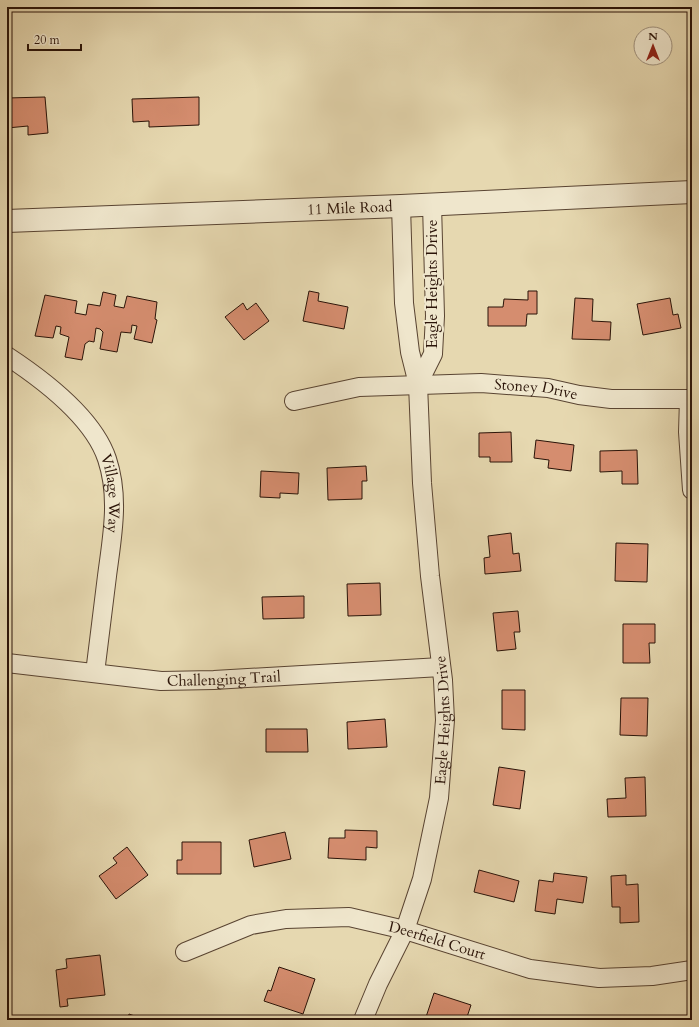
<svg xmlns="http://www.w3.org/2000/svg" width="699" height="1027" viewBox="0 0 699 1027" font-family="Cardo,serif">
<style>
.building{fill:#d58d6f;stroke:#2a1308}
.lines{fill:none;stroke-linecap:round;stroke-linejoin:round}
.minor-casing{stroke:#594432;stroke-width:20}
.tertiary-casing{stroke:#594432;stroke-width:24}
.minor{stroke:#efe6cc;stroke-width:18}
.tertiary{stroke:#efe6cc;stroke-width:22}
.labels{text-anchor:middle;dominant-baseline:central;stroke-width:4;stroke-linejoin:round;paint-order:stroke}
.street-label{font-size:15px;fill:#2a1308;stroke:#efe6cc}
</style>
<rect width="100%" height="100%" fill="#e6d8b0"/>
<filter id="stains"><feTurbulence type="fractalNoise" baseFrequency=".005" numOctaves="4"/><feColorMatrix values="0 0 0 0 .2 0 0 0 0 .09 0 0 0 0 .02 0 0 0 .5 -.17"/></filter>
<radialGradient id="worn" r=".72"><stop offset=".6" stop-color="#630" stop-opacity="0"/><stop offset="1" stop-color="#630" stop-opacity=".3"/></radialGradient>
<!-- building -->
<path class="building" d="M45 97 48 133 28 135V126L7 128V98Z
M199 97V125L149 127V121L133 122 132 99Z
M309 291 319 293 318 301 348 307 344 329 303 321Z
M528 291H537V314H527L526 326H488V307H503L504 299 528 300Z
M103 292 116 295 114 306 124 308 127 296 157 302 155 319 157 320 152 343 134 339 137 326 132 325 131 333 121 332 117 352 100 349 103 332 100 329 96 328 94 342 89 341 85 344 82 360 65 357 69 337 60 334 61 327 56 326 53 338 35 336 45 295 77 301 75 313 86 315 88 304 100 306Z
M575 298 593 299 592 321 611 322 610 340 572 339Z
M670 298 673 315 678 314 681 328 643 335 637 304Z
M243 303 247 310 256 303 269 321 244 340 225 317Z
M511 432 512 462H490V457H479V433Z
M536 440 574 445 571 471 548 468 549 460 534 458Z
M637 450 638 484H622V471L600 472V451Z
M366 466 367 481H362V499L328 500 327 468Z
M261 471 299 473 298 494 280 493V498L260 497Z
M511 533 513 554 519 553 521 571 485 574 484 558 490 557 488 536Z
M616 543 648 544 647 582 615 581Z
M380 583 381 615 348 616 347 584Z
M304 596V618L263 619 262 597Z
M518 611 520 632H514L516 649 497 651 493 613Z
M623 624H655V643H649L650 663H623Z
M502 690H525V730L502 729Z
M621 698H648L647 736 620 735Z
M385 719 387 747 348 749 347 722Z
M266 729H307L308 752H266Z
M499 767 525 771 520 809 493 805Z
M645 777 646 816 608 817 607 799 626 798 625 778Z
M345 830 377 831V848L366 847V860L328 858 329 838H345Z
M285 832 291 859 254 867 249 840Z
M182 842H221V874H177V860H182Z
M127 847 148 875 116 899 99 876 117 863 113 858Z
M479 870 519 881 514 902 474 892Z
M554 873 587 877 583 903 557 899 555 914 535 911 539 880 553 882Z
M626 875V885L638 884 639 922 620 923V907H612L611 876Z
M100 955 105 995 67 999 68 1006 60 1007 56 970 67 968 66 959Z
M279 967 315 979 303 1014 264 1001 268 990 271 991Z
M434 993 471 1005 466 1020H425Z
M129 1014 146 1020H127Z"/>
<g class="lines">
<defs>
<g id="minor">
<path id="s1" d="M7 356C42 379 93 417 107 459 120 498 112 537 107 576 103 608 99 641 95 673"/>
<path d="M418 384 433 354 435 316 432 204"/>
<path id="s2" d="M294 401 359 387 481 383 548 388 579 395 611 399H689L688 432 692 490"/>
<path id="s3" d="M7 663 161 681 214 680 441 667"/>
<path id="s4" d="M185 952 251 925 286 919 349 917 405 930 530 969 599 978 652 976 692 970"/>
<path id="s5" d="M363 1020 378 984 405 930 422 879 439 798 445 720 443 680 430 576 422 483 418 384 410 352 404 303 401 206"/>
</g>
<g id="tertiary">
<path id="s6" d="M7 221 401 206 692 192"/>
</g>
</defs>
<!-- minor casing -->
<use href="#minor" class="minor-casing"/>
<!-- tertiary casing -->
<use href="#tertiary" class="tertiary-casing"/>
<!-- minor -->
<use href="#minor" class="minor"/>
<!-- tertiary -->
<use href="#tertiary" class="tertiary"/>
</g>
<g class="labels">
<!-- street labels -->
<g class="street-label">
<text stroke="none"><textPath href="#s6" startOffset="343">11 Mile Road</textPath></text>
<text transform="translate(432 284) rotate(-90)">Eagle Heights Drive</text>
<text stroke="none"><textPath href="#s2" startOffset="244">Stoney Drive</textPath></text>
<text stroke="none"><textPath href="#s1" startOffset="181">Village Way</textPath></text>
<text stroke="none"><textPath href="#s3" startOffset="218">Challenging Trail</textPath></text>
<text stroke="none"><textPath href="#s5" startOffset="314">Eagle Heights Drive</textPath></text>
<text stroke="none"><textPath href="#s4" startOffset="261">Deerfield Court</textPath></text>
</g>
</g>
<!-- margin -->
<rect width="699" height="1027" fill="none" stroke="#e6d8b0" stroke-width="24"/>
<rect x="8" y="8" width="683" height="1011" fill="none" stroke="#2a1308" stroke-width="2"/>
<rect x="12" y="12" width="675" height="1003" fill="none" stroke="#2a1308"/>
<!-- north arrow -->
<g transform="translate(653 46)"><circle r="19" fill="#efe6cc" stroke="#a0927e"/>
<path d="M0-3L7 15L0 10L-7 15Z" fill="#8f2418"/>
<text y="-6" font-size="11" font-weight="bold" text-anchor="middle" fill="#2a1308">N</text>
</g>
<!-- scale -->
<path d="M28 44v6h53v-6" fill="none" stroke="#2a1308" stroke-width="2"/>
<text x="34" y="44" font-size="12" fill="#2a1308" stroke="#efe6cc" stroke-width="3" paint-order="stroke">20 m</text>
<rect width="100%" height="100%" filter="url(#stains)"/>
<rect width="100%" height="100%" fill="url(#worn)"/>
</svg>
